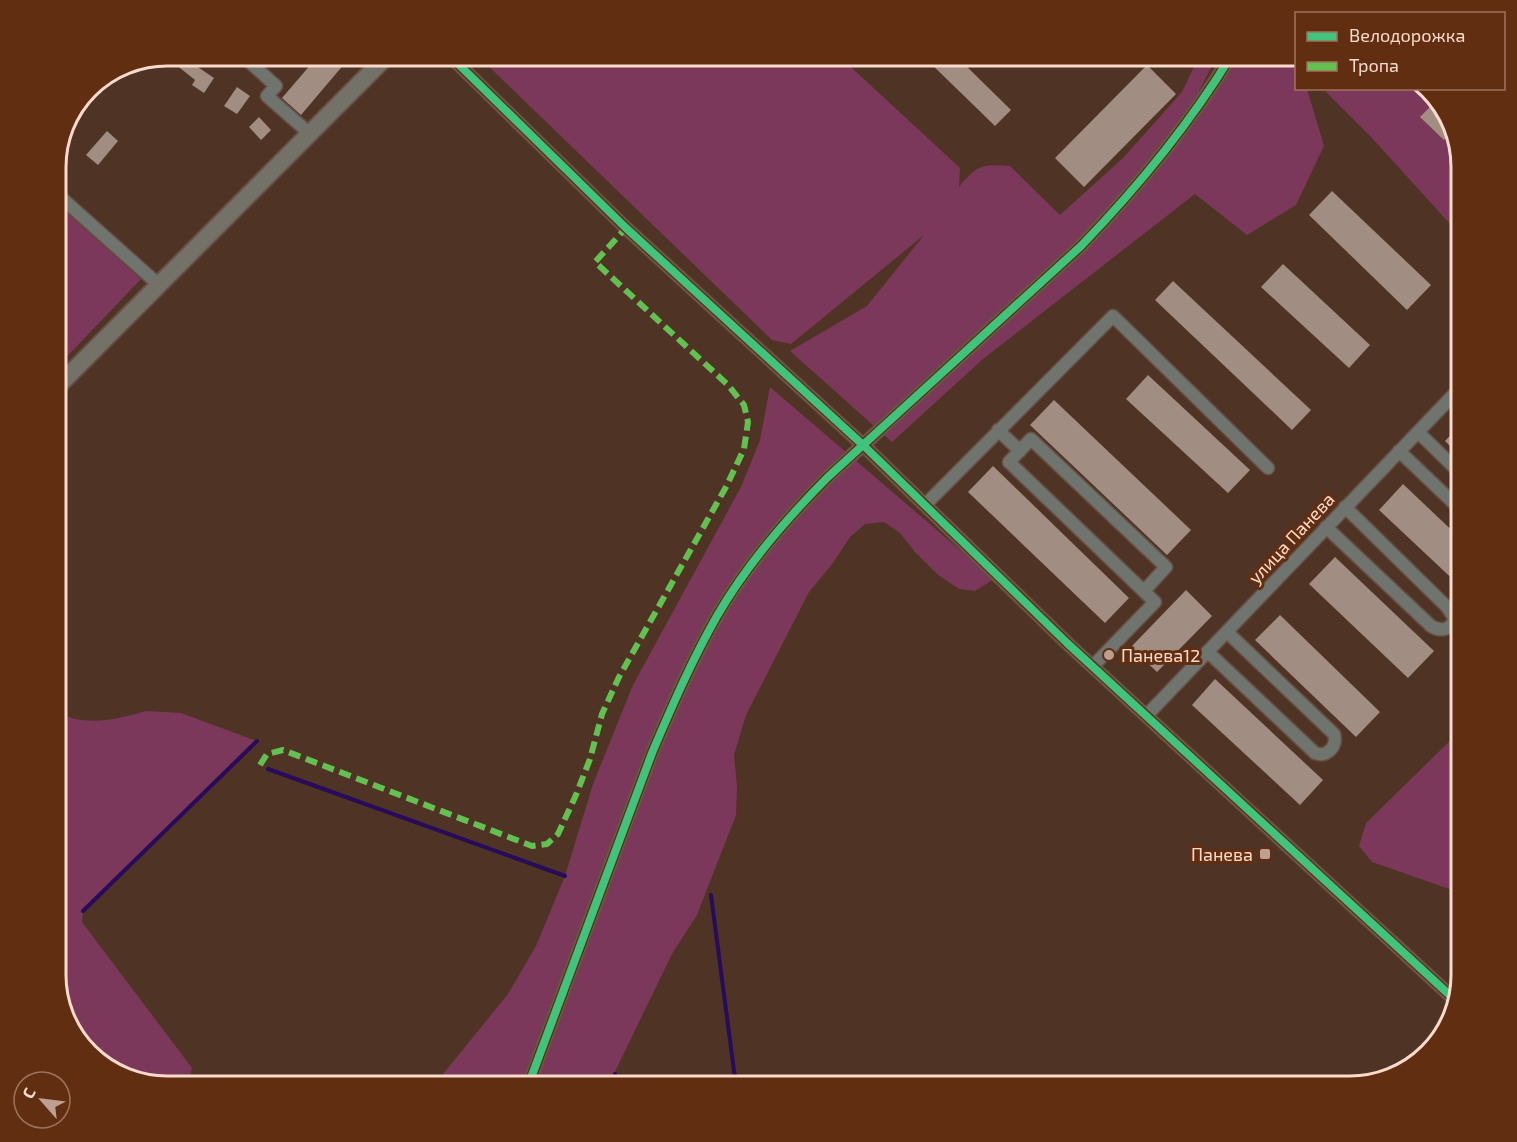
<svg xmlns="http://www.w3.org/2000/svg" width="1517" height="1142" viewBox="0 0 1517 1142" font-family="'Exo 2',sans-serif">
<style>
.green{fill:#7c385b}
.lines{fill:none;stroke-linecap:round;stroke-linejoin:round}
.stream{stroke:#280b5a;stroke-width:4}
.building{fill:#a28d83}
.minor-casing{stroke:#674f42;stroke-width:15}
.major-casing{stroke:#674f42;stroke-width:20}
.minor{stroke:#6f746e;stroke-width:12}
.major{stroke:#747268;stroke-width:16}
.quiet{stroke:#63c152;stroke-width:6;stroke-dasharray:12 6;stroke-linecap:butt}
.cycleway-casing{stroke:#612e12;stroke-width:11}
.cycleway{stroke:#40c37c;stroke-width:8}
.poi-dot{fill:#bea090;stroke:#612e12;stroke-width:2}
.labels{text-anchor:middle;dominant-baseline:central;stroke-width:6;stroke-linejoin:round;paint-order:stroke}
.street-label{font-size:18px;fill:#fadaca;stroke:#612e12}
.poi-label{font-size:18px;fill:#fadaca;stroke:#612e12;text-anchor:start}
.rim{fill:none;stroke:#fadaca;stroke-width:3}
</style>
<rect width="100%" height="100%" fill="#4f3324"/>
<!-- green -->
<path class="green" d="M478 56H839L960 168 959 187C977 165 982 164 1010 166L1060 215 1123 158 1182 92 1199 56H1217L1199 91 1207 98 1220 87 1239 56H1296V88L1307 89 1324 146 1296 205 1247 235 1195 194 983 359 892 442 790 351 867 306 924 235 791 344 772 340Z
M1330 88 1426 89 1450 118 1461 167V236L1371 137 1326 92Z
M56 203 141 279 56 368Z
M770 387 994 579 975 591 959 589 937 574 915 552 900 533 884 522 865 524 850 537 833 563 809 592 746 715 734 755 737 787 736 815 697 915 672 954 608 1086H435L443 1074 508 994 536 946 565 876 593 784 633 685 741 487 760 440Z
M146 711 181 713 257 741 83 911 82 922 192 1068 190 1076 179 1086H167L99 1063 67 1025 56 982V712C86 727 115 720 146 711Z
M1461 730V893L1372 862 1359 846 1366 823Z"/>
<g class="lines">
<!-- stream -->
<path class="stream" d="M268 769 565 876
M711 895 736 1086
M83 911 257 741
M615 1074 616 1086"/>
</g>
<!-- building -->
<path class="building" d="M165 56H198L192 63 214 78 204 93 192 85 195 80Z
M318 56H351L301 115 282 98Z
M923 56H956L1011 110 995 126Z
M1147 65 1176 94 1084 187 1055 158Z
M237 87 250 96 237 114 224 106Z
M1436 101 1450 118 1453 130 1444 140 1420 117Z
M259 117 271 130 261 140 249 127Z
M107 131 118 141 98 165 86 155Z
M1332 191 1431 285 1407 310 1309 215Z
M1283 264 1370 345 1349 368 1261 287Z
M1173 281 1311 410 1292 430 1155 300Z
M1148 375 1250 470 1228 493 1126 399Z
M1054 400 1191 530 1167 555 1030 425Z
M1461 424V457L1445 441Z
M993 466 1129 598 1105 623 968 492Z
M1403 484 1461 539V587L1379 510Z
M1335 557 1434 651 1408 678 1309 584Z
M1186 590 1212 616 1157 672 1131 647Z
M1280 615 1380 712 1356 737 1255 640Z
M1215 679 1323 780 1300 805 1192 705Z"/>
<g class="lines">
<defs>
<path id="minor" d="M243 56 276 86 267 96 309 133
M450 56 626 228 863 445 1067 643 1454 999
M56 193 159 285
M998 430 1020 451
M1418 432 1461 474
M1399 451 1461 510
M925 505 1113 316 1268 468
M1326 527 1431 626C1441 632 1450 630 1455 619L1447 607 1345 507
M1208 652 1315 753C1327 758 1338 746 1334 734L1227 632
M1093 666 1155 602 1009 462 1031 439 1166 567 1144 591
M1147 715 1461 387
M528 1086 652 753C672 706 692 660 717 616 747 564 786 519 828 477L1081 246C1137 188 1189 125 1231 56"/>
<path id="major" d="M56 388 387 56"/>
</defs>
<!-- minor casing -->
<use href="#minor" class="minor-casing"/>
<!-- major casing -->
<use href="#major" class="major-casing"/>
<!-- minor -->
<use href="#minor" class="minor"/>
<!-- major -->
<use href="#major" class="major"/>
<!-- quiet -->
<path class="quiet" d="M260 765 267 754 283 750 532 846 547 844 558 834 576 795 590 759 602 714 619 677 726 487 744 449 748 422 744 405 728 385 595 262 626 228"/>
<defs>
<path id="cycleway" d="M450 56 626 228 863 445 1067 643 1454 999
M528 1086 652 753C672 706 692 660 717 616 747 564 786 519 828 477L1081 246C1137 188 1189 125 1231 56"/>
</defs>
<!-- cycleway casing -->
<use href="#cycleway" class="cycleway-casing"/>
<!-- cycleway -->
<use href="#cycleway" class="cycleway"/>
</g>
<!-- markers -->
<g class="poi-dot">
<circle cx="1109" cy="655" r="6"/>
<rect x="1259" y="848" width="12" height="12" rx="3"/>
</g>
<g class="labels">
<!-- street labels -->
<g class="street-label">
<text transform="translate(1291 538) rotate(-47)">улица Панева</text>
</g>
<!-- poi labels -->
<g class="poi-label">
<text x="1121" y="655">Панева12</text>
<text x="1253" y="854" text-anchor="end">Панева</text>
</g>
</g>
<!-- crop -->
<path d="M0 0H1517V1142H0ZM167 66H1350A101 101 0 0 1 1451 167V975A101 101 0 0 1 1350 1076H167A101 101 0 0 1 66 975V167A101 101 0 0 1 167 66Z" fill="#612e12" fill-rule="evenodd"/>
<path class="rim" d="M167 66H1350A101 101 0 0 1 1451 167V975A101 101 0 0 1 1350 1076H167A101 101 0 0 1 66 975V167A101 101 0 0 1 167 66Z"/>
<!-- legend -->
<rect x="1295" y="12" width="210" height="78" fill="#612e12" stroke="#9e735c" stroke-width="1.5"/>
<rect x="1307" y="32" width="30" height="9" fill="#40c37c" stroke="#9e735c" stroke-width="1.5"/>
<text x="1349" y="42" font-size="18" fill="#fadaca">Велодорожка</text>
<rect x="1307" y="62" width="30" height="9" fill="#63c152" stroke="#9e735c" stroke-width="1.5"/>
<text x="1349" y="72" font-size="18" fill="#fadaca">Тропа</text>
<!-- north arrow -->
<g transform="translate(42 1100) rotate(298)"><circle r="28" fill="#612e12" stroke="#9e735c" stroke-width="1.5"/>
<path d="M0-4.5L10 22L0 15L-10 22Z" fill="#bea090"/>
<text y="-9" font-size="16" font-weight="bold" text-anchor="middle" fill="#fadaca">С</text>
</g>
</svg>
